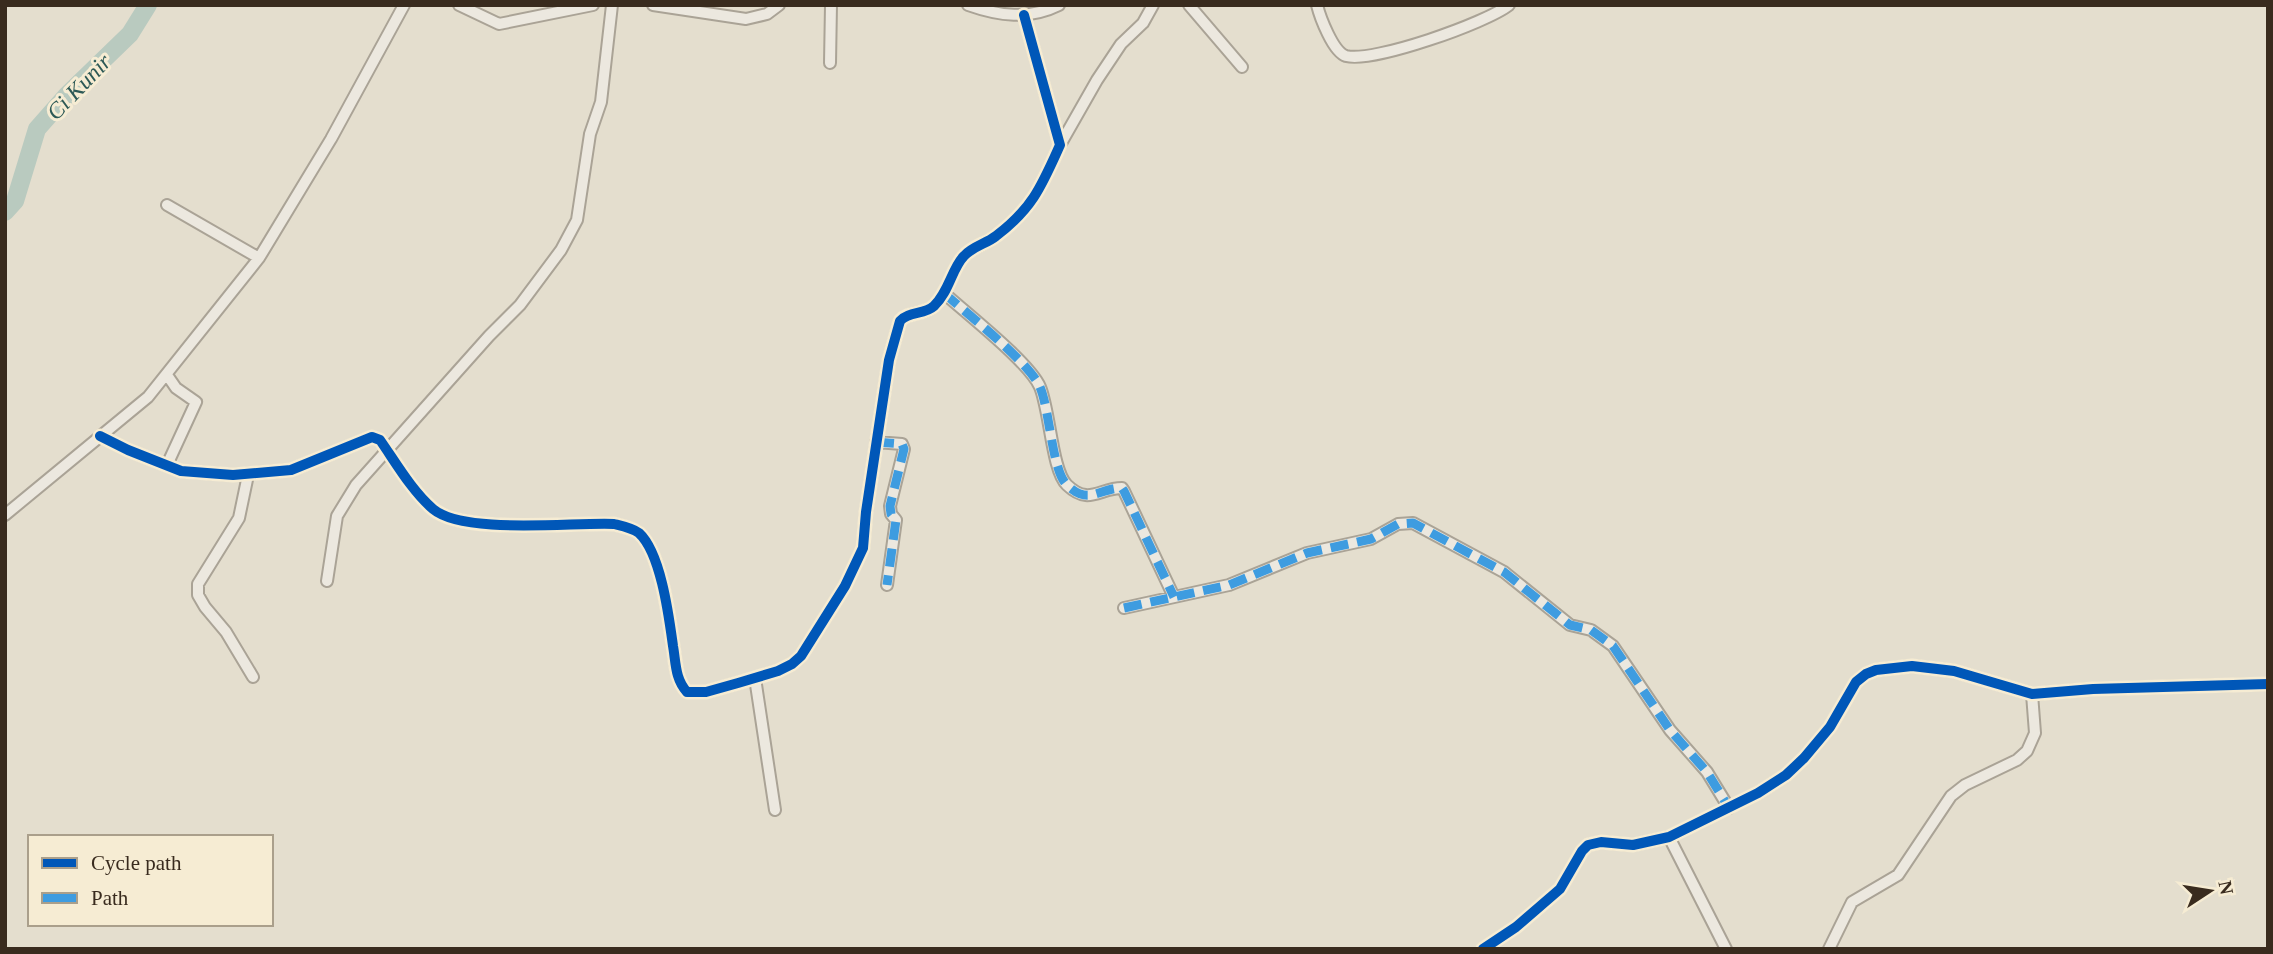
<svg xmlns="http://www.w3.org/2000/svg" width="2273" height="954" viewBox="0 0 2273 954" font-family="Georgia,serif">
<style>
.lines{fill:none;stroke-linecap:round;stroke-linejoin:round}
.river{stroke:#b9cabf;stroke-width:18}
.minor-casing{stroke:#aaa396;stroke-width:14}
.minor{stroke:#ece8df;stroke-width:10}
.quiet{stroke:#3e9ce0;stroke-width:9;stroke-dasharray:18 9;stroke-linecap:butt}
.cycleway-casing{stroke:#f6ecd3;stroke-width:15}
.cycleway{stroke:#0057b8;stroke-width:10}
.labels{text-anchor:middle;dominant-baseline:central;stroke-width:6;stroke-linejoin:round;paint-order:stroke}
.water-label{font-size:23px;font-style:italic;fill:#2d5956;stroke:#f6ecd3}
</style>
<rect width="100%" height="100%" fill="#e4dece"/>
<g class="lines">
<!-- river -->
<path class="river" d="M5 212 15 201 37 129 67 95 130 34 148 5"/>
<defs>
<path id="minor" d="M459 5 499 24 593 5
M653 5 746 19 767 14 779 5
M968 5C999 16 1029 20 1059 5
M1189 5 1242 67
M1317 5C1320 17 1333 52 1346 56 1373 63 1486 23 1509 5
M830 63 831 5
M1060 145 1097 80 1121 44 1143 23 1153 5
M167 205 259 258
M944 293C967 314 1029 362 1040 387 1050 411 1052 471 1067 485 1089 506 1099 488 1122 488L1124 491 1174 597
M100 436 128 450 181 471 233 475 291 470 372 437 380 440C396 463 412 491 433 509 464 535 572 522 614 524 622 526 632 528 639 533 661 553 669 617 673 646 676 663 675 679 687 692H706L738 683 778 671 792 664 801 656 845 586 863 548 866 512 889 360 900 321C909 311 924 315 934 306 949 292 952 268 964 256 973 246 986 244 996 236 1033 208 1042 185 1060 145L1024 15
M876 442 902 444 904 449 890 506 891 514 896 520 887 585
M167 465 196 402 176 388 167 375
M248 475 239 518 198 584V595L205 607 226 632 253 677
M5 515 148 397 259 258 331 139 404 5
M327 581 337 516 356 485 489 336 520 305 561 250 577 220 590 134 601 102 612 5
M1124 608 1229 585 1307 553 1371 539 1398 524 1413 523 1504 572 1570 625 1591 630 1613 646 1670 730 1707 772 1729 808
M755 678 775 810
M1669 837 1726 949
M1483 949 1516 927 1560 889 1582 851 1588 845 1601 842 1633 845 1669 837 1758 793 1786 775 1804 758 1830 727 1856 682 1866 674 1876 670 1912 666 1954 671 2032 694 2093 689 2268 684
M1829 949 1852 902 1898 875 1951 796 1965 785 2017 760 2027 751 2035 733 2032 694"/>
</defs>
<!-- minor casing -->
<use href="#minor" class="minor-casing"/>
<!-- minor -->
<use href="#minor" class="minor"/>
<!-- quiet -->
<path class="quiet" d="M944 293C967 314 1029 362 1040 387 1050 411 1052 471 1067 485 1089 506 1099 488 1122 488L1124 491 1174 597
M876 442 902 444 904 449 890 506 891 514 896 520 887 585
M1124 608 1229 585 1307 553 1371 539 1398 524 1413 523 1504 572 1570 625 1591 630 1613 646 1670 730 1707 772 1729 808"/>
<defs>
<path id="cycleway" d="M100 436 128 450 181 471 233 475 291 470 372 437 380 440C396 463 412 491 433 509 464 535 572 522 614 524 622 526 632 528 639 533 661 553 669 617 673 646 676 663 675 679 687 692H706L738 683 778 671 792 664 801 656 845 586 863 548 866 512 889 360 900 321C909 311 924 315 934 306 949 292 952 268 964 256 973 246 986 244 996 236 1033 208 1042 185 1060 145L1024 15
M1483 949 1516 927 1560 889 1582 851 1588 845 1601 842 1633 845 1669 837 1758 793 1786 775 1804 758 1830 727 1856 682 1866 674 1876 670 1912 666 1954 671 2032 694 2093 689 2268 684"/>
</defs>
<!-- cycleway casing -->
<use href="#cycleway" class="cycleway-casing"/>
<!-- cycleway -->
<use href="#cycleway" class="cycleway"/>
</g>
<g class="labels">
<!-- water labels -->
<g class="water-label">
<text transform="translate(79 87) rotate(-46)">Ci Kunir</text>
</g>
</g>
<!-- border -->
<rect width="2273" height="954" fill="none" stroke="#392b1e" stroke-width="14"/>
<!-- legend -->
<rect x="28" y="835" width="245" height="91" fill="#f6ecd3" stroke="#aa9f8b" stroke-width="2"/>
<rect x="42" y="858" width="35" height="10" fill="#0057b8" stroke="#aa9f8b" stroke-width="2"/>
<text x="91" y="870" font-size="21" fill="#392b1e">Cycle path</text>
<rect x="42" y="893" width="35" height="10" fill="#3e9ce0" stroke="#aa9f8b" stroke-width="2"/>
<text x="91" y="905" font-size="21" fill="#392b1e">Path</text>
<!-- north arrow -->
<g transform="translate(2210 891) rotate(78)" stroke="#f6ecd3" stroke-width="5" paint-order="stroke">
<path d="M0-5L12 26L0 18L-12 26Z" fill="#392b1e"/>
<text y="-10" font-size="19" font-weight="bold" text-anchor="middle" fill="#392b1e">N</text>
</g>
</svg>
